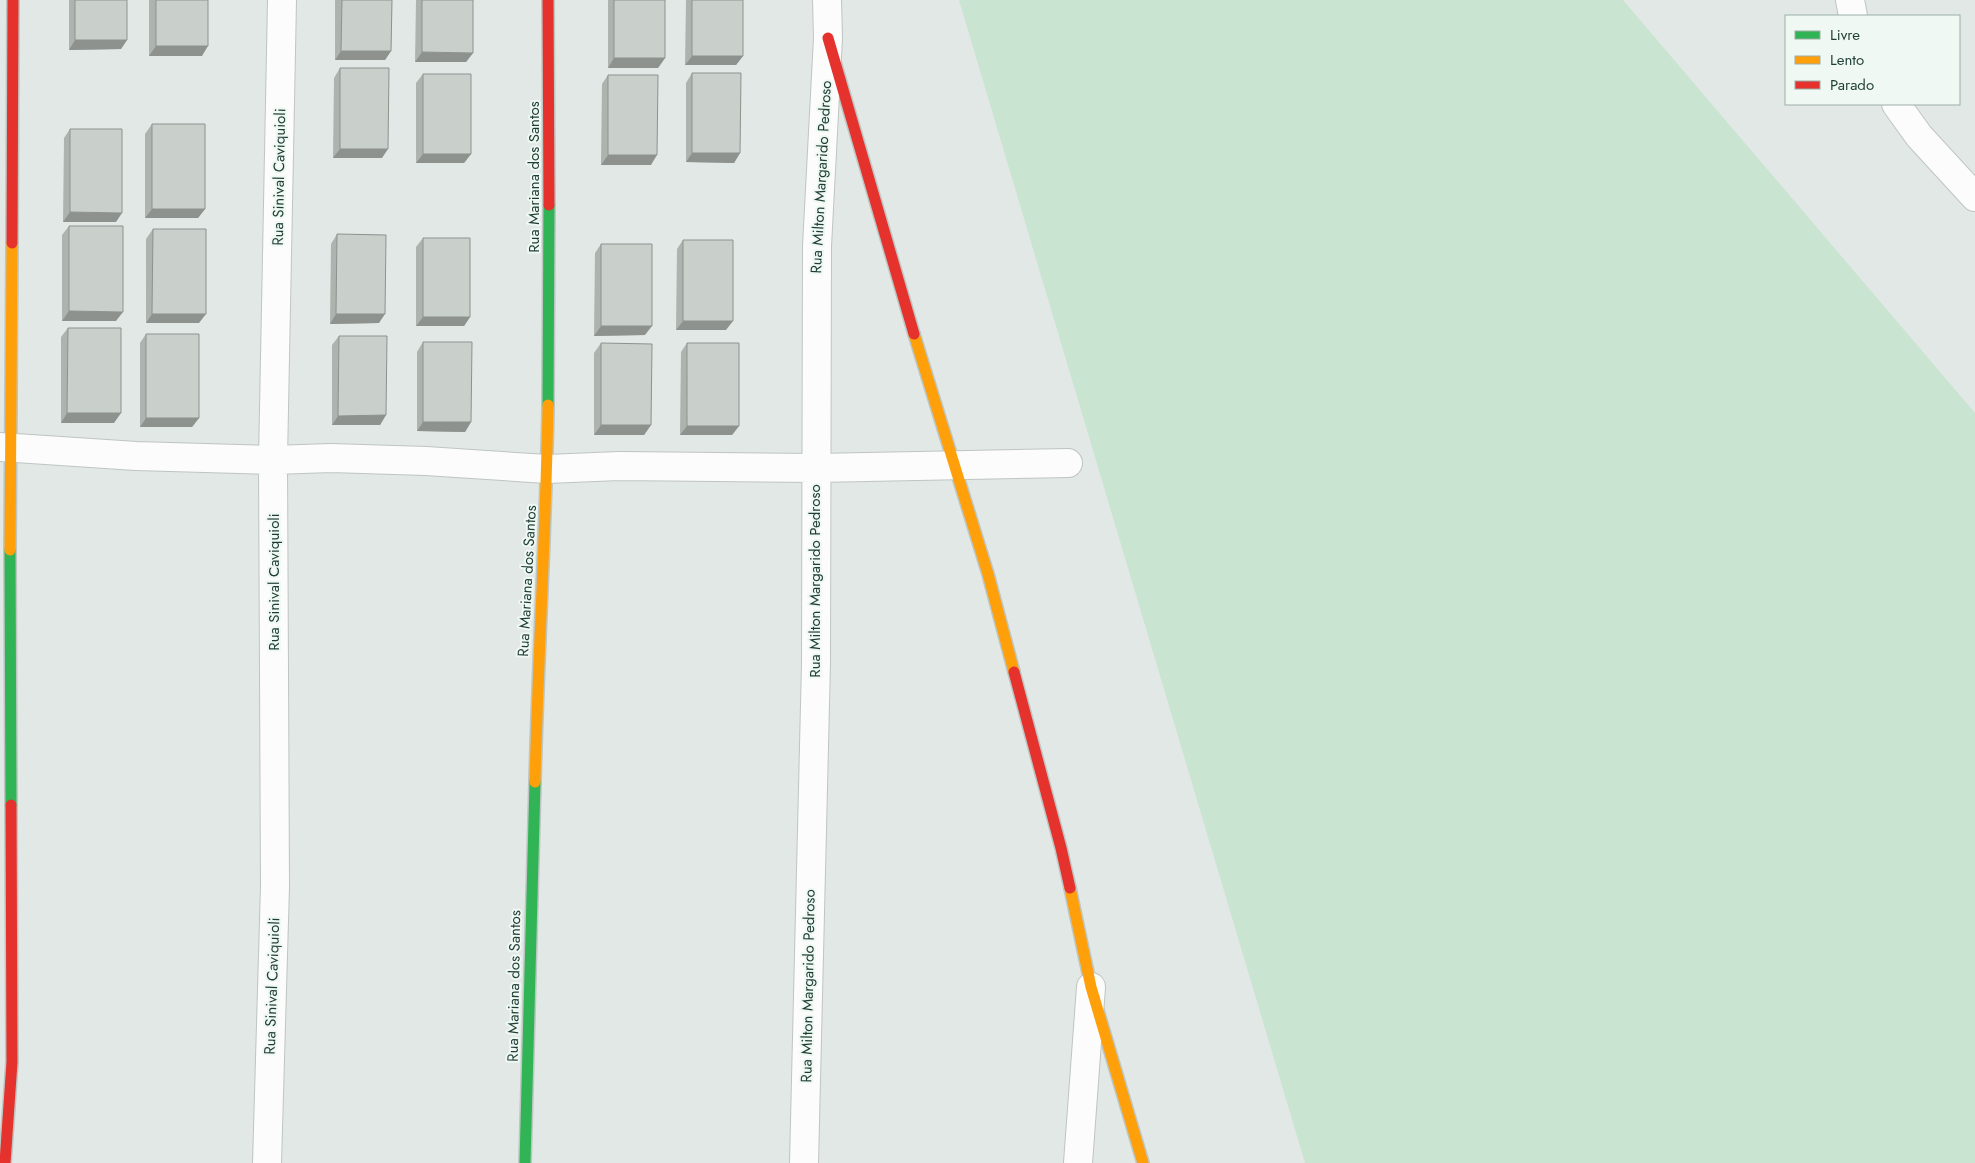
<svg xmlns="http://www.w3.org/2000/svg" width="1975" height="1163" viewBox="0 0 1975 1163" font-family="Jost,sans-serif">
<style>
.green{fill:#c9e4d0}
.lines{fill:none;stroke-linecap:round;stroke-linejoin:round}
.street-casing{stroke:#bfc5c2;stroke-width:30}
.fast-casing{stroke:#bdc6c2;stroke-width:14}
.slow-casing{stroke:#bdc6c2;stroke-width:14}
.jam-casing{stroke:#bdc6c2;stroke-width:14}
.street{stroke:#fbfcfb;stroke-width:28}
.fast{stroke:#30b455;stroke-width:11}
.slow{stroke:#ff9f0a;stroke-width:11}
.jam{stroke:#e5322d;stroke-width:11}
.wall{fill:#adb3af}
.shaded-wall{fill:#8d928f}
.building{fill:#c9d0cc;stroke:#8d928f}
.labels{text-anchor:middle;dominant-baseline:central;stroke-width:4;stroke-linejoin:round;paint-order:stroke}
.street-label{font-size:15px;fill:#1e3d34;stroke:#eff8f3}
</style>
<rect width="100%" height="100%" fill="#e2e8e5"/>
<!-- green -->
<path class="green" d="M959 0H1623L1975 413V1163H1305Z"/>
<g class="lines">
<defs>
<path id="street" d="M1850 0 1853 16
M1896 104 1919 136 1975 197
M0 447 136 456 273 460 331 458 426 461 547 469 619 466 816 468 1068 463
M267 1163 275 886 273 460 282 0
M804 1163 816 663 817 246 828 38 827 0
M1078 1163 1091 987"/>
<path id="fast" d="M548 405 549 205
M10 550 11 805
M525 1163 535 782"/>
<path id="slow" d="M914 334 988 574 1014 672
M10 550 12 243
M535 782C538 656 546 531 548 405
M1070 888 1091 987 1143 1163"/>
<path id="jam" d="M548 0 549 205
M828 38 914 334
M12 243 13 0
M1014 672 1061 848 1070 888
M5 1163 12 1062 11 805"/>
</defs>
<!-- street casing -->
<use href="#street" class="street-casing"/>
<!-- fast casing -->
<use href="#fast" class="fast-casing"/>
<!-- slow casing -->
<use href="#slow" class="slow-casing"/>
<!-- jam casing -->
<use href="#jam" class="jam-casing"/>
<!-- street -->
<use href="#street" class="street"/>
<!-- fast -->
<use href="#fast" class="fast"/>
<!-- slow -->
<use href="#slow" class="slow"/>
<!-- jam -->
<use href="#jam" class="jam"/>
</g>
<!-- wall -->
<path class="wall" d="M69 0H127V40L121 49 69 50Z
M149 0H208L202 56H149Z
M335 0H392L391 51 385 60H335Z
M416 0H473V53L466 62H415Z
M608 0H665V58L658 68H608Z
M686 0H743V56L736 65H685Z
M340 68 382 158H333L334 78Z
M692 73 740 153 734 163 686 162V83Z
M423 74 471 154 464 163H416V83Z
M608 75 651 165H601L602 84Z
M152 124 205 209 198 218H145V134Z
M70 129 116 222H63L64 138Z
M69 226 116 321H62V235Z
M153 229 199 323H146V239Z
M337 234 379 323 330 324 331 244Z
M423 238 470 317 464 326H416V247Z
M683 240 726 330H676L677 249Z
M601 244 645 335 594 336 595 253Z
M68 328 114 423H61V337Z
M146 334 199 418 192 427H140V343Z
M339 336 386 415 380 425H332V345Z
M423 342 471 422 465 432 417 431V352Z
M601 343 651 425 644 435H594V353Z
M687 343 739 426 732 435H680L681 352Z"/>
<!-- shaded-wall -->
<path class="shaded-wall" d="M75 40H127L121 49 69 50Z
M156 46H208L202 56H149Z
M341 51H391L385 60H335Z
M422 52 473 53 466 62H415Z
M692 56H743L736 65H685Z
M614 58H665L658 68H608Z
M340 149H388L382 158H333Z
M692 153H740L734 163 686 162Z
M423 154H471L464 163H416Z
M608 155H657L651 165H601Z
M152 209H205L198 218H145Z
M70 212 122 213 116 222H63Z
M69 311 123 312 116 321H62Z
M152 314H206L199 323H146Z
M336 314H385L379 323 330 324Z
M423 317H470L464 326H416Z
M683 321H733L726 330H676Z
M601 326H652L645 335 594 336Z
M67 413H121L114 423H61Z
M386 415 380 425H332L338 416Z
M146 418H199L192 427H140Z
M423 422H471L465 432 417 431Z
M601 425H651L644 435H594Z
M687 426H739L732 435H680Z"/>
<!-- building -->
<path class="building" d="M75 0H127V40H75Z
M156 0H208V46H156Z
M342 0H392L391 51H341Z
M422 0H473V53L422 52Z
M614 0H665V58H614Z
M692 0H743V56H692Z
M340 68H389L388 149H340Z
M692 73H741L740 153H692Z
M423 74H471V154H423Z
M608 75H658L657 155H608Z
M152 124H205V209H152Z
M70 129H122V213L70 212Z
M69 226H123V312L69 311Z
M153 229H206V314H152Z
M337 234 386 235 385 314H336Z
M423 238H470V317H423Z
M683 240H733V321H683Z
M601 244H652V326H601Z
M68 328H121V413H67Z
M146 334H199V418H146Z
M339 336H387L386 415 338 416Z
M423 342H472L471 422H423Z
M601 343 652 344 651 425H601Z
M687 343H739V426H687Z"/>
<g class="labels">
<!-- street labels -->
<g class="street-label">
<text transform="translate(279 177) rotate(-89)">Rua Sinival Caviquioli</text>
<text transform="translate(534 177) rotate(-90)">Rua Mariana dos Santos</text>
<text transform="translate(821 177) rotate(-87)">Rua Milton Margarido Pedroso</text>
<text transform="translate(527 581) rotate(-87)">Rua Mariana dos Santos</text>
<text transform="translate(815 581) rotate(-90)">Rua Milton Margarido Pedroso</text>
<text transform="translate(274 582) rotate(-90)">Rua Sinival Caviquioli</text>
<text transform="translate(272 986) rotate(-88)">Rua Sinival Caviquioli</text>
<text transform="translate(514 986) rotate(-89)">Rua Mariana dos Santos</text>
<text transform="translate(808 986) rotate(-89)">Rua Milton Margarido Pedroso</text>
</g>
</g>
<!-- legend -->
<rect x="1785" y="15" width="175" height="90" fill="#eff8f3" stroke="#9bada7"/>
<rect x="1795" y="31" width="25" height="8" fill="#30b455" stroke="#9bada7"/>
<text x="1830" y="40" font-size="15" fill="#1e3d34">Livre</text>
<rect x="1795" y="56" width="25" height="8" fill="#ff9f0a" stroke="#9bada7"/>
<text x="1830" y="65" font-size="15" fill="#1e3d34">Lento</text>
<rect x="1795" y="81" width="25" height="8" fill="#e5322d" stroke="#9bada7"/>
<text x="1830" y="90" font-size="15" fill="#1e3d34">Parado</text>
</svg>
